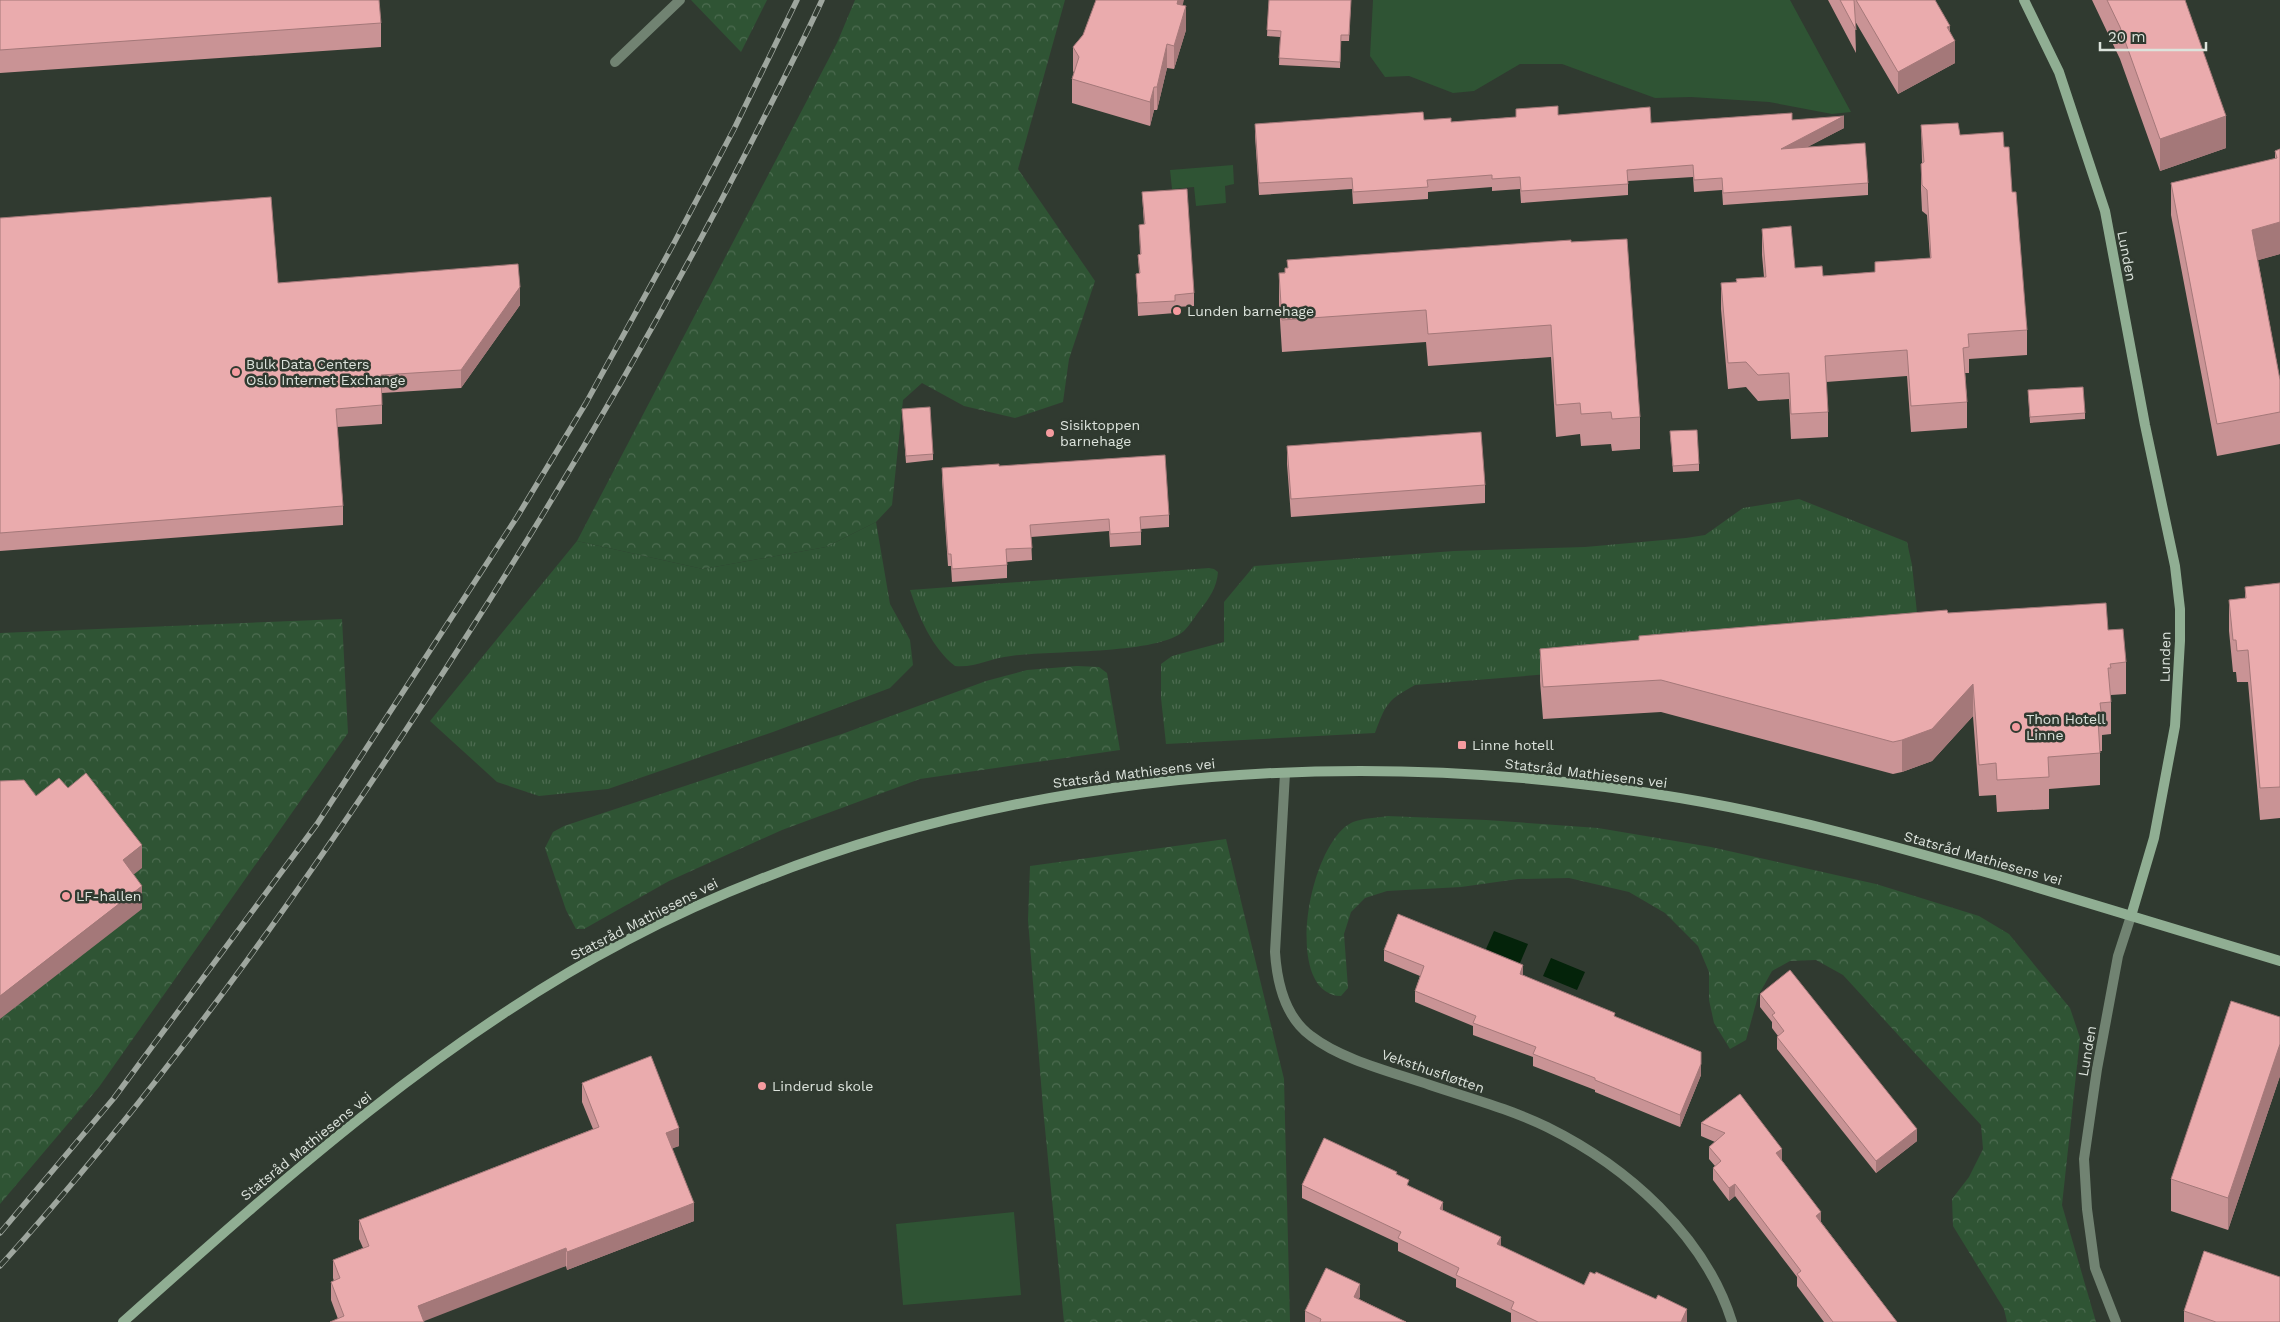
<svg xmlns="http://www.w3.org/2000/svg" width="2280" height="1322" viewBox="0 0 2280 1322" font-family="'Work Sans',sans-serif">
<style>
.grass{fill:url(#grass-tufts)}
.forest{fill:url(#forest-crowns)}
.park{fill:#2f5434}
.water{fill:#04230a}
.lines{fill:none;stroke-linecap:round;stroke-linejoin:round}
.street{stroke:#718372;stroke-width:10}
.secondary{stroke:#90ae93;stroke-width:10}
.rail-casing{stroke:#9ea69e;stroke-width:5.5}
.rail{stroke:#303a30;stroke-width:4;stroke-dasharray:11;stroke-linecap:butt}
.wall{fill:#c99395}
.shaded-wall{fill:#a47879}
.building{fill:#eaabad;stroke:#a47879}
.poi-dot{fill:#f59b9f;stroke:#303a30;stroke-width:2}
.labels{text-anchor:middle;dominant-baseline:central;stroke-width:5;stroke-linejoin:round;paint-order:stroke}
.street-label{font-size:14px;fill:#dce3dc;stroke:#303a30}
.poi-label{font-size:14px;fill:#dce3dc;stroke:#303a30;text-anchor:start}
</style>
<defs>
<pattern id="grass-tufts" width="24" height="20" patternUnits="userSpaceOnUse" patternTransform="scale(1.25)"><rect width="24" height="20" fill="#2f5434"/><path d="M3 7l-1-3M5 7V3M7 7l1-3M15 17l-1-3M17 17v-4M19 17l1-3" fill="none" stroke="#4d6c51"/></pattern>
<pattern id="forest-crowns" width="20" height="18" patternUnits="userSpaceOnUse" patternTransform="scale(1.25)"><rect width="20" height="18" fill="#2f5434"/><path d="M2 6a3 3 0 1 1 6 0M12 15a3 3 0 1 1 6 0" fill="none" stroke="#4d6c51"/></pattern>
</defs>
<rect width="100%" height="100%" fill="#303a30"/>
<!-- grass -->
<path class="grass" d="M1799 499 1907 542 1912 565 1917 613 1622 668 1415 685C1388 700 1386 703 1375 733L1166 744 1161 698V664L1172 656 1224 642V602L1254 566 1454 551 1585 547 1686 538 1705 535 1743 508Z
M876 522 890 604 910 640 913 665 890 688 773 732 608 789 539 796 497 782 430 721 577 541 703 569 826 547Z
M1209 568 1214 569 1218 572C1217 587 1209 599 1200 610 1195 616 1190 625 1184 631 1157 655 1050 650 1011 656 991 658 975 668 955 666 932 648 919 617 910 590Z"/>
<!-- forest -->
<path class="forest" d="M691 0H767L741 52Z
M855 0H1065L1018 169 1095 281 1069 359 1063 402 1015 418 964 406 922 383 903 400 892 505 876 522 826 547 703 569 577 541 837 43Z
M342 619 348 733 99 1087 0 1204V633Z
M1077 666 1099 667 1107 673 1120 750 920 779 782 830 669 881 584 929H576L566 910 545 848 553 832 564 826 842 734 986 681 1027 670Z
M1387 816 1486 820 1598 828 1711 847 1876 884 1979 916 2009 934 2070 1008 2080 1038 2062 1205 2096 1322H2007L2004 1309 1953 1226 1952 1199 1969 1177 1983 1149 1981 1125 1843 975 1816 960 1790 961 1772 971 1758 996 1746 1040 1730 1049 1714 1023 1709 1000V972L1698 946 1665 913 1629 892 1569 878 1518 879 1461 887 1387 891 1365 898 1351 912 1344 934 1348 988 1341 996C1281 994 1309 841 1353 822 1363 818 1377 818 1387 816Z
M1226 839 1284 1079 1290 1322H1064L1043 1108 1028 920 1030 866Z"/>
<!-- park -->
<path class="park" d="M1373 0H1790L1851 112 1832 114 1769 102 1691 97 1655 98 1562 64H1520L1474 91 1453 93 1409 76 1385 77 1370 56Z
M1233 165 1234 184 1225 186 1226 203 1196 206 1194 187 1172 189 1170 170Z
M1014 1212 1021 1295 903 1305 896 1224Z"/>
<!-- water -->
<path class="water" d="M1494 931 1528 944 1520 963 1486 949Z
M1551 958 1585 972 1577 990 1543 976Z"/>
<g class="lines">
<!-- street -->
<path class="street" d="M615 62 680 0
M1285 773 1275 952C1277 983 1285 1017 1311 1036 1342 1060 1392 1072 1430 1085 1469 1098 1510 1109 1547 1127 1626 1166 1705 1235 1732 1322
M2116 1322 2095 1268 2087 1209 2084 1159 2097 1069 2118 956 2131 916"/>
<!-- secondary -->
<path class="secondary" d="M2024 0 2059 72 2105 211 2145 425 2175 566 2180 609V641L2175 726 2154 838 2131 916
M123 1322C280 1182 440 1038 627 940 947 773 1327 739 1680 798 1788 816 1894 846 1999 876 2093 904 2187 932 2280 961"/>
<defs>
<path id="rail" d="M0 1233 114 1098 317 824 517 517 586 403 674 243 734 129 797 0
M0 1266C175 1073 326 857 466 637 569 477 664 313 751 143 775 96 800 48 822 0"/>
</defs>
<!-- rail casing -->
<use href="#rail" class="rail-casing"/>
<!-- rail -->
<use href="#rail" class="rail"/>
</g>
<!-- wall -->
<path class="wall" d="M0 0 381 23V47L0 73Z
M1269 0H1351L1349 41H1341L1340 68 1279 65 1280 37 1267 36Z
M1828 0H1935L1950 31 1955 63 1898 94 1855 21 1856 53Z
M2092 0H2185L2226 148 2160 171 2120 59Z
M1182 5 1186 30 1174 69 1167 68 1157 110H1154L1150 126 1072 103V79L1074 73 1073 71V47L1083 35Z
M1516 109 1558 115 1651 123 1792 120 1844 128 1807 147 1868 183V195L1723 205 1722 190 1694 192 1693 177 1628 181V195L1521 203 1520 189 1492 191V187L1428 192V199L1353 204 1352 189 1259 195 1255 136V124L1424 120 1451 122 1516 117Z
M1921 125 1960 135 2004 147 2012 192 2027 330V355L1969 359V373H1965L1967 402V428L1911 432 1907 376 1826 382 1828 412V437L1791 439 1789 399 1758 401 1746 387 1728 389 1721 309V283L1736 282V279L1764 277 1762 255V229L1795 268 1823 276 1875 272V262L1930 258 1927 215 1922 211 1921 190V164L1922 163Z
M2280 149V254L2258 260 2280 380V444L2217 456 2171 215V183L2275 159V151Z
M1142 192 1194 293V306L1175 307V313L1138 316 1136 274 1139 273 1138 255 1140 254 1139 225H1144Z
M0 218 278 283 520 305 461 388 382 393V424L337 427 343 506V525L0 551Z
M1571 242 1640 417V449L1612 451 1611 444 1581 446 1580 434 1556 437 1551 357 1428 366 1426 342 1282 352 1279 305V273Z
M2028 390 2085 413V419L2030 423Z
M902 409 933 454V460L906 463Z
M1670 431 1699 464V471L1673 472Z
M1287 446 1485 485V503L1291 517 1287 464Z
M999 466 1169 515V527L1141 529V545L1110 547 1109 531 1031 537 1032 560 1007 562V578L952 582 951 566H948L942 480V468Z
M2280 583V818L2260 820 2248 682H2237L2236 672H2233L2229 631V600L2245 598V587Z
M1948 613 2108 630 2126 662V694L2111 695V734L2102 735V751H2100V785L2049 789V809L1997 812 1996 795 1979 796 1973 716 1932 761 1902 772 1893 774 1661 712 1543 719 1540 681V649Z
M1384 950 1523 975 1615 1017 1701 1075 1680 1127 1595 1092V1090L1533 1066V1057L1473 1035V1026L1415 1002V991L1420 976 1384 961Z
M1760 994 1917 1141 1876 1173 1777 1049V1037L1778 1036 1772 1028V1022L1760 1007Z
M2280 1017V1076L2228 1230 2171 1211V1179Z
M582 1083 679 1146 672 1148 694 1221 567 1270 566 1266 338 1319 331 1300V1282L334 1281 333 1278V1260L363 1248 359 1239V1220L593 1129 582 1102Z
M1740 1094 1821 1222 1897 1322H1824L1797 1286V1277L1735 1196 1729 1201 1713 1180V1168L1715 1166 1709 1159V1147L1715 1142 1701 1136V1123Z
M1397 1174 1409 1186 1443 1210 1501 1246 1584 1285 1687 1322H1511V1313L1456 1287V1279L1398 1251V1243L1302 1198V1185Z
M1360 1296 1359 1299 1406 1322H1305V1311Z
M2184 1311 2280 1322H2184Z"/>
<!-- shaded-wall -->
<path class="shaded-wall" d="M1178 0H1184L1177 27V4Z
M1186 6V30L1174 69V46Z
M1950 26V44L1955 41V63L1898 94V72Z
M1167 44V68L1157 110V87Z
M1154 87V110L1150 126V102Z
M1844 116V128L1781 161V149Z
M2226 116V148L2160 171V139Z
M2280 222V254L2252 262V230Z
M520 287V305L461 388V370Z
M1973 684V716L1932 761 1902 772V740Z
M142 845V868L123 883V860Z
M142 886V909L0 1019V996Z
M1523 965V977L1520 974Z
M2280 1044V1076L2228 1230V1198Z
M1701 1052V1075L1680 1127V1115Z
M679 1128V1146L666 1151V1133Z
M1917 1129V1141L1876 1173V1161Z
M1782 1149V1161L1776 1153Z
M1735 1184V1196L1729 1201V1188Z
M1443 1202V1214L1440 1209Z
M694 1203V1221L567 1270V1252Z
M1821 1212V1224L1816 1216Z
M1501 1237V1249L1497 1244Z
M566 1248V1266L422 1322 418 1306Z
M1360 1284V1296L1354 1309V1297Z
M1687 1309V1322H1681Z"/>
<!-- building -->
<path class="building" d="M0 0H379L381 23 0 50Z
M1096 0H1178L1177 4 1186 6 1174 46 1167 44 1157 87H1154L1150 102 1072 79 1079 57 1073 47 1083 35Z
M1269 0H1351L1349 35H1341L1340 62 1279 58 1281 31 1267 30Z
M1840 0H1854L1856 30Z
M1856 0H1935L1950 26 1947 27 1955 41 1898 72Z
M2107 0H2185L2226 116 2160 139 2120 27Z
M1558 106V115L1650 107 1651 123 1792 113V120L1844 116 1781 149 1865 143 1868 183 1723 193 1722 178 1694 180 1693 165 1627 170 1628 184 1521 191 1520 177 1492 179V175L1427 180 1428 187 1353 192 1352 178 1259 183 1255 124 1423 112 1424 120 1451 118V122L1516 117V109Z
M1958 123 1960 135 2003 132 2004 147H2009L2012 192H2016L2027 330 1968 334 1969 347 1963 348 1967 402 1911 406 1907 350 1825 356 1828 412 1791 414 1789 373 1758 375 1746 362 1728 363 1721 283 1737 282 1736 279 1766 277 1762 229 1791 226 1795 268 1822 266 1823 276 1875 272V262L1931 258 1927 190 1922 185 1921 164 1924 162 1921 125Z
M2280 149V222L2252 230 2280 380V412L2217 424 2171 183 2277 158 2275 151Z
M1187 189 1194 293 1175 295V301L1138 303 1136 274 1140 273 1138 255 1141 254 1139 225 1145 224 1142 192Z
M271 197 278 283 518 264 520 287 461 370 381 375 382 405 336 409 343 506 0 533V218Z
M1627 239 1640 417 1612 419 1611 412 1581 414 1580 403 1556 405 1551 325 1428 334 1426 310 1282 320 1279 273H1285V268H1288L1287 260 1571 240V242Z
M2083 387 2085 413 2030 417 2028 390Z
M930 407 933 454 906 456 902 409Z
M1697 430 1699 464 1673 466 1670 431Z
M1481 432 1485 485 1291 499 1287 446Z
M1165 455 1169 515 1140 517 1141 532 1110 534 1109 519 1030 525 1032 548 1006 549 1007 565 952 569 951 554H948L942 468 999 464V466Z
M2280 583V787L2260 788 2248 650 2237 651 2236 640H2233L2229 600 2246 598 2245 587Z
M2106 603 2108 630 2123 629 2126 662 2110 664 2111 668H2108L2111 702 2100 703 2102 719 2098 720 2100 753 2048 757 2049 777 1997 780 1996 763 1979 765 1973 684 1932 729 1902 740 1893 742 1661 680 1543 687 1540 649 1639 640V636L1947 610 1948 613Z
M86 773 142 845 123 860 142 886 0 996V781L24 780 36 796 59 778 68 788Z
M1398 914 1523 965 1520 974 1615 1013 1614 1016 1701 1052V1064L1680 1115 1595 1080V1078L1533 1054 1536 1047 1473 1023 1476 1016 1415 991 1424 966 1384 950Z
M1790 970 1917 1129 1876 1161 1777 1037 1784 1031 1772 1015 1775 1013 1760 994Z
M2231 1001 2280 1017V1044L2228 1198 2171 1179Z
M651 1056 679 1128 666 1133 694 1203 567 1252 566 1248 418 1306 424 1322H330L344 1316 331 1282 340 1278 333 1260 369 1246 359 1220 599 1127 582 1083Z
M1740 1094 1782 1149 1776 1153 1821 1212 1816 1216 1897 1322H1833L1797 1274 1801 1271 1735 1184 1729 1188 1713 1168 1721 1161 1709 1147 1725 1133 1701 1123Z
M1324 1138 1397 1172 1396 1174 1409 1180 1407 1185 1443 1202 1440 1209 1501 1237 1497 1244 1584 1285 1590 1272 1595 1274 1596 1272 1656 1299 1658 1295 1687 1309 1681 1322H1538L1511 1309 1514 1302 1456 1275 1459 1268 1398 1238 1401 1232 1302 1185Z
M2204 1251 2280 1277V1322H2216L2184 1311Z
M1326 1268 1360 1284 1354 1297 1406 1322H1320L1321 1319 1305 1311Z"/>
<!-- markers -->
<g class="poi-dot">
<circle cx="1177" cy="311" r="5"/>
<circle cx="236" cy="372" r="5"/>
<circle cx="1050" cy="433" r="5"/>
<circle cx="2016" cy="727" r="5"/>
<rect x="1457" y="740" width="10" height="10" rx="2.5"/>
<circle cx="66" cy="896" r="5"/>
<circle cx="762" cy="1086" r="5"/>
</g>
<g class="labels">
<!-- street labels -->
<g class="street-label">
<text transform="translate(2127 256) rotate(79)">Lunden</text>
<text transform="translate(2165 657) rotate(-89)">Lunden</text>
<text transform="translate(1134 773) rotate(-7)">Statsråd Mathiesens vei</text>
<text transform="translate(1586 773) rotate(7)">Statsråd Mathiesens vei</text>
<text transform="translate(1983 858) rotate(16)">Statsråd Mathiesens vei</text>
<text transform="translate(644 919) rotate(-27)">Statsråd Mathiesens vei</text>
<text transform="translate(2087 1051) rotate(-80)">Lunden</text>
<text transform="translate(1433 1071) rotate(19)">Veksthusfløtten</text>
<text transform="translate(306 1146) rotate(-39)">Statsråd Mathiesens vei</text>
</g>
<!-- poi labels -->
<g class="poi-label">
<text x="1187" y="311">Lunden barnehage</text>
<text x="246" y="364">Bulk Data Centers<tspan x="246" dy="16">Oslo Internet Exchange</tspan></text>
<text x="1060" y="425">Sisiktoppen<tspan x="1060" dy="16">barnehage</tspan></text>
<text x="2026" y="719">Thon Hotell<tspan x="2026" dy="16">Linne</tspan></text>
<text x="1472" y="745">Linne hotell</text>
<text x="76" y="896">LF-hallen</text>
<text x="772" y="1086">Linderud skole</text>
</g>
</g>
<!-- scale -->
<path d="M2100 42v8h106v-8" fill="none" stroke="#dce3dc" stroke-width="2.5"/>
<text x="2108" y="42" font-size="15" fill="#dce3dc" stroke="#303a30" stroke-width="4" paint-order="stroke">20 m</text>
</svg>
